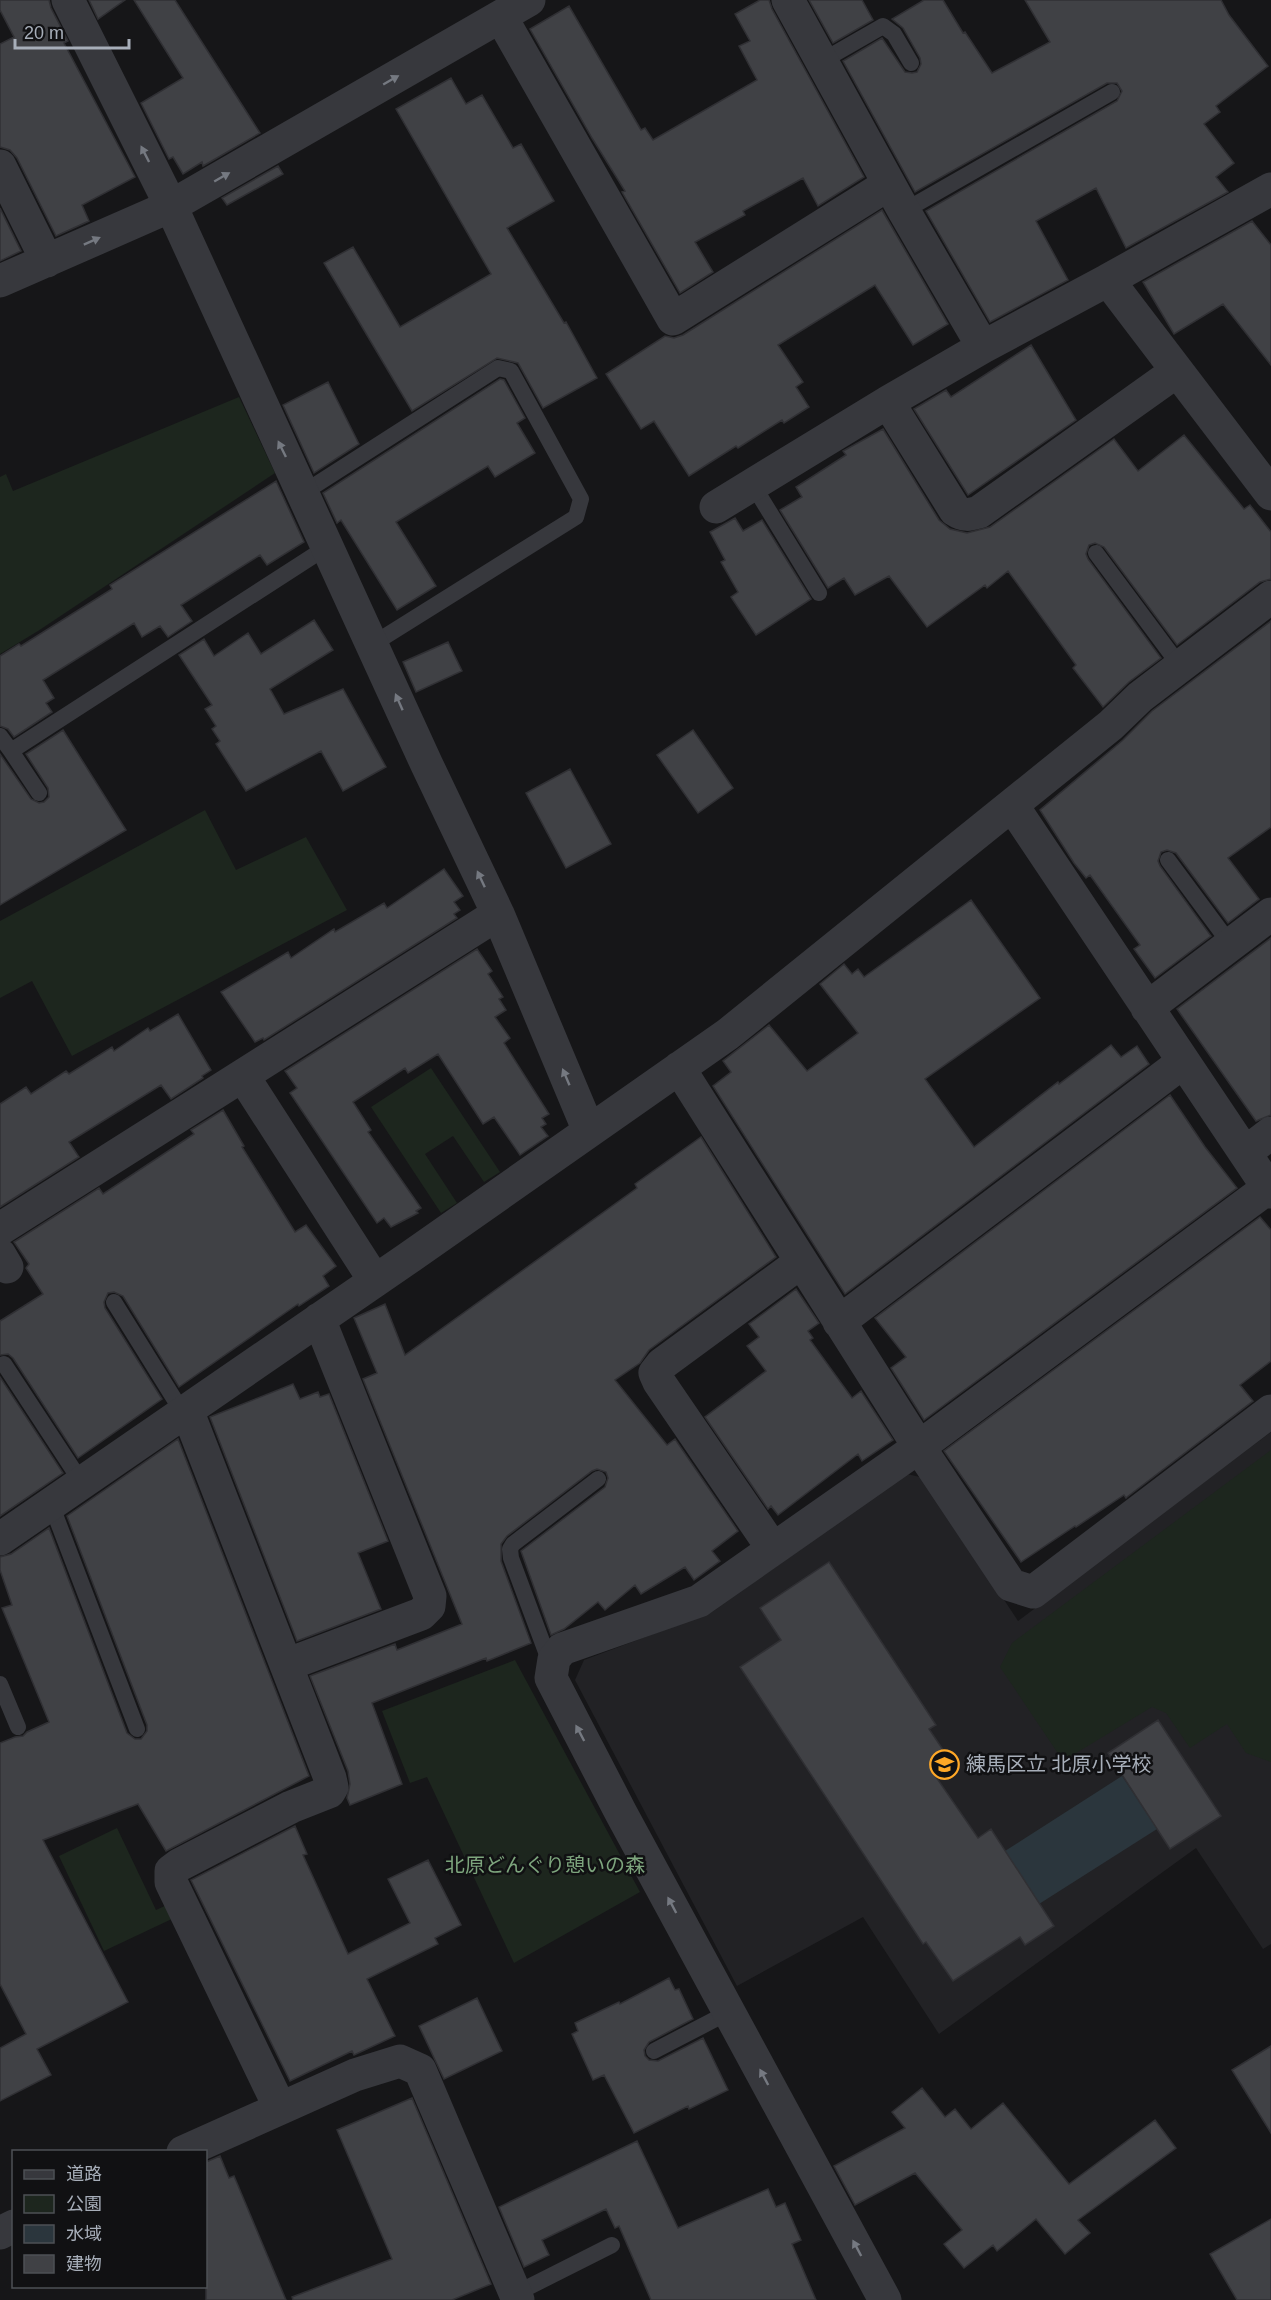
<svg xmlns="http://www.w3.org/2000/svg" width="1271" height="2300" viewBox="0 0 1271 2300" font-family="Helvetica,'Noto Sans JP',sans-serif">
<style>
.built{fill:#222225}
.green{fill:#1d261e}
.water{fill:#2b363d}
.building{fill:#404145;stroke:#303034;stroke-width:1.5}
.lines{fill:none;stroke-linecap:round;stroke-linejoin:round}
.service{stroke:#37383d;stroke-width:16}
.minor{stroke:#37383d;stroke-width:33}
.oneway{fill:#757981}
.labels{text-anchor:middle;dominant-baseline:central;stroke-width:5;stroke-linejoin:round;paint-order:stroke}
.poi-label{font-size:20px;fill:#a7aeb9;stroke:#111113;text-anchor:start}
.park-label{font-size:20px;fill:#7da57d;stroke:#111113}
</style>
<rect width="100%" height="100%" fill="#161618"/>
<!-- built -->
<path class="built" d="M1271 1432V1944L1263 1949 1196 1848 939 2034 863 1917 737 1986 575 1680 584 1660 712 1612 907 1474 924 1478 1018 1621Z"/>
<!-- green -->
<path class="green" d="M239 397 275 473 38 631 0 654V477L6 474 13 491Z
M205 810 236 870 306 837 347 910 72 1056 32 981 0 998V921Z
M431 1068 500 1172 484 1182 453 1136 425 1154 457 1203 441 1213 371 1107Z
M1271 1450V1762L1246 1753 1227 1724 1190 1748 1166 1713 1152 1707 1063 1761 1000 1667 1012 1643Z
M515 1660 640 1892 514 1963 427 1777 410 1783 382 1711Z
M117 1828 156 1910 169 1904 176 1917 104 1951 59 1856Z"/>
<!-- water -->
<path class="water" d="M1122 1776 1157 1829 1039 1904 1005 1851Z"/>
<!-- building -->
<path class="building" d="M0 0H49L51 8 68 41 64 43 135 177 82 205 89 221 56 236 17 158 10 150 0 147V44L14 37 0 10Z
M89 0H125L98 19Z
M134 0H175L260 133 203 166 202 162 183 174 173 157 169 159 141 103 183 78Z
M760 0H769L772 9 864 177 818 206 803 178 743 211 745 215 695 242 713 272 680 293 622 192 625 191 592 138 530 29 569 6 641 130 645 128 653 140 757 80 739 46 750 41 735 14Z
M809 0H862L873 20 833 43Z
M924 0H943L963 33 965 32 992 73 1050 42 1025 0H1221L1229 15 1268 66 1216 106 1220 112 1204 124 1234 163 1216 177 1228 192 1126 248 1096 188 1036 221 1068 280 990 322 926 211 1117 101 1122 91 1117 83H1107L915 192 843 61 882 38 905 72 912 73 917 72 921 64 920 58 903 28 892 19Z
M451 78 466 104 482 95 513 148 521 144 554 201 507 228 564 323 566 322 597 378 543 408 518 363 497 358 412 411 324 263 353 247 400 327 491 274 396 109Z
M278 166 283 174 227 205 222 198Z
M0 208 21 251 0 261Z
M882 210 948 324 913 345 875 285 778 345 803 382 796 387 809 407 784 423 782 420 738 448 736 446 689 476 654 421 641 429 606 374 665 336 674 338 683 335Z
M1252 221 1271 245V365L1223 304 1174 334 1143 282Z
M1031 345 1076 420 968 495 914 409 946 390 951 397Z
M500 379 504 380 525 418 517 423 535 453 495 477 488 466 396 522 436 586 397 610 341 520 337 523 323 493Z
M328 382 359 444 314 473 283 405Z
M883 429 939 520 950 529 967 533 990 527 1114 439 1138 471 1184 435 1244 509 1250 505 1271 532V579L1260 582 1177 645 1104 547 1095 543 1089 545 1086 554 1088 559 1161 658 1129 682 1103 707 1073 668 1076 665 1008 571 987 588 985 585 927 627 889 576 855 595 844 578 828 588 780 510 802 497 796 487 846 455 843 451Z
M276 481 304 542 267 565 260 555 181 605 192 621 168 637 160 626 142 637 134 623 43 680 54 698 46 703 52 712 14 737 8 729 0 726V656L19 644 21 646 112 589 110 585Z
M735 518 743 531 762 520 811 599 756 635 731 597 738 592 721 562 725 560 710 532Z
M314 620 333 650 270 689 284 714 343 689 386 767 343 791 321 751 246 791 216 744 220 741 212 729 216 726 205 709 212 705 179 655 204 639 214 656 248 633 261 654Z
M1271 621V827L1228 858 1259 899 1228 923 1176 853 1167 850 1161 852 1158 861 1160 866 1211 936 1155 978 1134 949 1140 945 1090 875 1086 878 1074 863 1040 810 1123 740 1152 711Z
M448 642 462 671 416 692 403 662Z
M63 730 126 830 0 905V754L31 799 39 803 44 802 49 797 48 788 26 754Z
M693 730 733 788 698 813 657 755Z
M570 769 611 844 566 868 526 793Z
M444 869 463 896 454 902 460 910 454 914 457 918 264 1040 263 1038 255 1042 221 992 288 952 291 958 334 929 335 932 384 903 387 908Z
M971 900 1040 998 925 1079 974 1147 1058 1082 1059 1084 1111 1045 1121 1057 1137 1046 1149 1064 845 1294 713 1086 731 1072 723 1061 769 1025 807 1071 858 1033 820 984 844 964 852 974 858 969 864 977Z
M1271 938V1115L1256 1121 1177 1009Z
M477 949 492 971 488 974 503 997 499 999 506 1010 495 1017 510 1038 504 1043 549 1114 542 1118 546 1124 541 1127 548 1136 520 1155 494 1117 483 1124 438 1054 408 1073 405 1068 353 1102 371 1130 368 1132 421 1208 416 1211 418 1213 391 1227 384 1218 377 1223 290 1093 297 1088 285 1071Z
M178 1014 211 1070 202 1076 203 1078 171 1099 161 1085 69 1142 79 1157 0 1207V1104L26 1087 31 1094 66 1071 69 1074 112 1047 114 1051 148 1028 150 1031Z
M1170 1095 1205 1147 1237 1188 924 1420 891 1368 906 1357 875 1318Z
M223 1110 244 1146 242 1147 295 1232 306 1225 336 1266 323 1276 329 1286 299 1306 298 1304 179 1387 123 1296 114 1292 108 1293 104 1302 105 1308 162 1399 78 1458 13 1358 8 1354 0 1355V1321L43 1294 26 1268 29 1264 14 1242 99 1188 103 1194 194 1134 191 1130Z
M701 1137 776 1257 649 1350 640 1363 615 1380 667 1445 675 1439 738 1531 712 1551 720 1561 694 1580 685 1567 641 1594 635 1585 605 1610 598 1602 564 1629 551 1635 521 1551 605 1487 608 1478 606 1472 597 1469 592 1471 507 1536 501 1544V1561L531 1643 487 1661 486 1658 372 1703 402 1784 350 1805 347 1798 350 1784 348 1771 310 1676 395 1644 397 1650 462 1624 363 1379 377 1373 354 1318 385 1304 405 1355 637 1188 635 1184Z
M1260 1217 1271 1230V1361L1240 1385 1253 1401 1127 1497 1126 1498 1124 1495 1076 1527 1075 1526 1021 1562 944 1451Z
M796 1289 819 1323 808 1331 813 1338 810 1340 852 1398 861 1391 893 1440 862 1461 858 1454 778 1515 771 1506 768 1509 705 1417 766 1371 747 1346 759 1337 749 1324Z
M0 1377 63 1473 0 1516Z
M293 1384 300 1399 318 1392 320 1397 329 1394 388 1541 358 1553 381 1609 297 1641 210 1417Z
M178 1439 309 1776 166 1851 138 1804 43 1840 128 2002 37 2049 51 2075 0 2101V2048L26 2034 0 1984V1743L15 1737 23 1736 27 1732 49 1722 2 1608 12 1605 0 1570V1557L11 1554 49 1528 127 1733 135 1739H141L147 1731V1725L67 1516Z
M829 1562 936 1725 929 1729 954 1766 936 1777 978 1838 991 1829 1054 1926 1025 1945 1020 1937 953 1981 926 1942 923 1944 740 1667 781 1640 760 1608Z
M1158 1720 1221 1816 1170 1849 1108 1753Z
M295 1826 307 1854 303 1855 348 1954 410 1923 388 1879 428 1860 461 1925 435 1938 438 1944 367 1979 395 2036 354 2055 352 2051 290 2081 191 1880Z
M669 1978 675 1990 679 1989 693 2019 649 2042 644 2050 645 2056 649 2060 658 2061 703 2038 728 2090 689 2109 688 2106 634 2133 604 2075 593 2080 572 2034 578 2031 575 2023 619 2002 620 2004Z
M477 1998 502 2051 444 2079 419 2026Z
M1271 2046V2133L1232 2070Z
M922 2088 945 2117 955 2109 971 2129 1003 2103 1069 2184 1155 2120 1176 2148 1078 2220 1090 2233 1065 2254 1036 2219 997 2251 993 2245 964 2268 944 2244 962 2230 915 2173 855 2205 834 2166 905 2128 892 2112Z
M412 2098 491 2284 452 2300H293L292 2297 392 2259 337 2130Z
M637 2141 678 2228 768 2189 776 2207 785 2203 801 2240 792 2244 816 2300H651L619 2226 615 2228 606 2209 542 2240 549 2255 524 2267 499 2207Z
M220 2156 229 2178 234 2176 286 2300H206V2162Z
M1271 2219V2300H1237L1210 2254Z"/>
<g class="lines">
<!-- service -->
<path class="service" d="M822 61 883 26 894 34 911 63
M904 211 1112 92
M753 485 819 593
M303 493 498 368 511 371 581 499 576 517 373 644
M1096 553 1180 666
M0 736 11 751 327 547
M11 751 39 793
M1168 860 1231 945
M114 1302 183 1413
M4 1364 82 1483
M51 1504 137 1729
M554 1659 546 1652 511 1558 510 1549 513 1544 598 1479
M0 1684 18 1727
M654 2051 729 2012
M515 2294 612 2245"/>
<!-- minor -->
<path class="minor" d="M68 0 171 206 427 765 498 914 589 1131
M788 0 904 211 983 347 1108 280 1271 494
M501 17 673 319 889 184
M0 166 47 261
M1108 280 1271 189
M0 281 171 206 529 0
M888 402 955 510C964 516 969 515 979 512L1177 371
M716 507 888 402 983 347
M1012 805 1271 1192
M1147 1008 1271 914
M679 1068 919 1447 1011 1585 1033 1592 1271 1411
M243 1076 375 1281
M1245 1153 1271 1133
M0 1229 498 914
M0 1255 7 1267
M839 1322 1183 1062
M187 1410 330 1778 332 1787 329 1792 291 1807 179 1865 171 1871V1882L280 2108
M0 1539 407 1259 728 1034 1111 725 1140 697 1271 597
M773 1549 659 1382 655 1373 662 1364 801 1262
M286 1665 421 1614 429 1606 430 1596 319 1319
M183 2152 355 2075 400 2061 420 2070 518 2300
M0 2233 14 2226
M885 2300 621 1813 551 1678 554 1659 562 1649 699 1601 919 1447 1268 1188"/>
</g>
<!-- one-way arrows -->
<defs><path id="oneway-solid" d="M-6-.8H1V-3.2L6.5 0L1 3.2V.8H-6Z" transform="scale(1.5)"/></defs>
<g class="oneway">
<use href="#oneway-solid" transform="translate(391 80) rotate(-30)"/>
<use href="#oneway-solid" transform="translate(145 154) rotate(-117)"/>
<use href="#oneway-solid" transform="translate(222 177) rotate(-30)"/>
<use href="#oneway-solid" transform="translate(92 241) rotate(-24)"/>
<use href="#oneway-solid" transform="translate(282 449) rotate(-116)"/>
<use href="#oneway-solid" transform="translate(399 702) rotate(-114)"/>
<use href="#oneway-solid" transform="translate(481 879) rotate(-115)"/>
<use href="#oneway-solid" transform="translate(566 1077) rotate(-113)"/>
<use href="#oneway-solid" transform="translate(580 1733) rotate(-118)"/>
<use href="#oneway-solid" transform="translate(672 1905) rotate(-118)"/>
<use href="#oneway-solid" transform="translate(764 2077) rotate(-118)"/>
<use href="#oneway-solid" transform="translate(857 2248) rotate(-118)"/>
</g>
<!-- icons -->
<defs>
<symbol id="school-ring" viewBox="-11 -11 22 22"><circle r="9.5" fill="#111113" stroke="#ffa827" stroke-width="1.5"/><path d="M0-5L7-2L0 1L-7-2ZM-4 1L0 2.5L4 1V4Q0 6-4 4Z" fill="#ffa827"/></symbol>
</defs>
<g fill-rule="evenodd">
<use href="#school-ring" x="928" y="1748" width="33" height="33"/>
</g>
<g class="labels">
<!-- poi labels -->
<g class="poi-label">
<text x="966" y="1764">練馬区立 北原小学校</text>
</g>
<!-- park labels -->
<g class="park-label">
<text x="545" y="1865">北原どんぐり憩いの森</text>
</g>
</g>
<!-- legend -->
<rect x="12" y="2150" width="195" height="138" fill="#111113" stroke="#4d5055" stroke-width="1.5"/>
<rect x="24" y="2170" width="30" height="9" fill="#37383d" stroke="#4d5055" stroke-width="1.5"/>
<text x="66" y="2180" font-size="18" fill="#a7aeb9">道路</text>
<rect x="24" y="2195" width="30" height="18" fill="#1d261e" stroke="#4d5055" stroke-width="1.5"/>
<text x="66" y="2210" font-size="18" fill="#a7aeb9">公園</text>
<rect x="24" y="2225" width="30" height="18" fill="#2b363d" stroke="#4d5055" stroke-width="1.5"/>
<text x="66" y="2240" font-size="18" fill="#a7aeb9">水域</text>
<rect x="24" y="2255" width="30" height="18" fill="#404145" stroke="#4d5055" stroke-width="1.5"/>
<text x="66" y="2270" font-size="18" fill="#a7aeb9">建物</text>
<!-- scale -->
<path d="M15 39v9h114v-9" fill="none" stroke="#a7aeb9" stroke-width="3"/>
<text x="24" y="39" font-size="18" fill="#a7aeb9" stroke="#111113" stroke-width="4.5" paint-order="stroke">20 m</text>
</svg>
